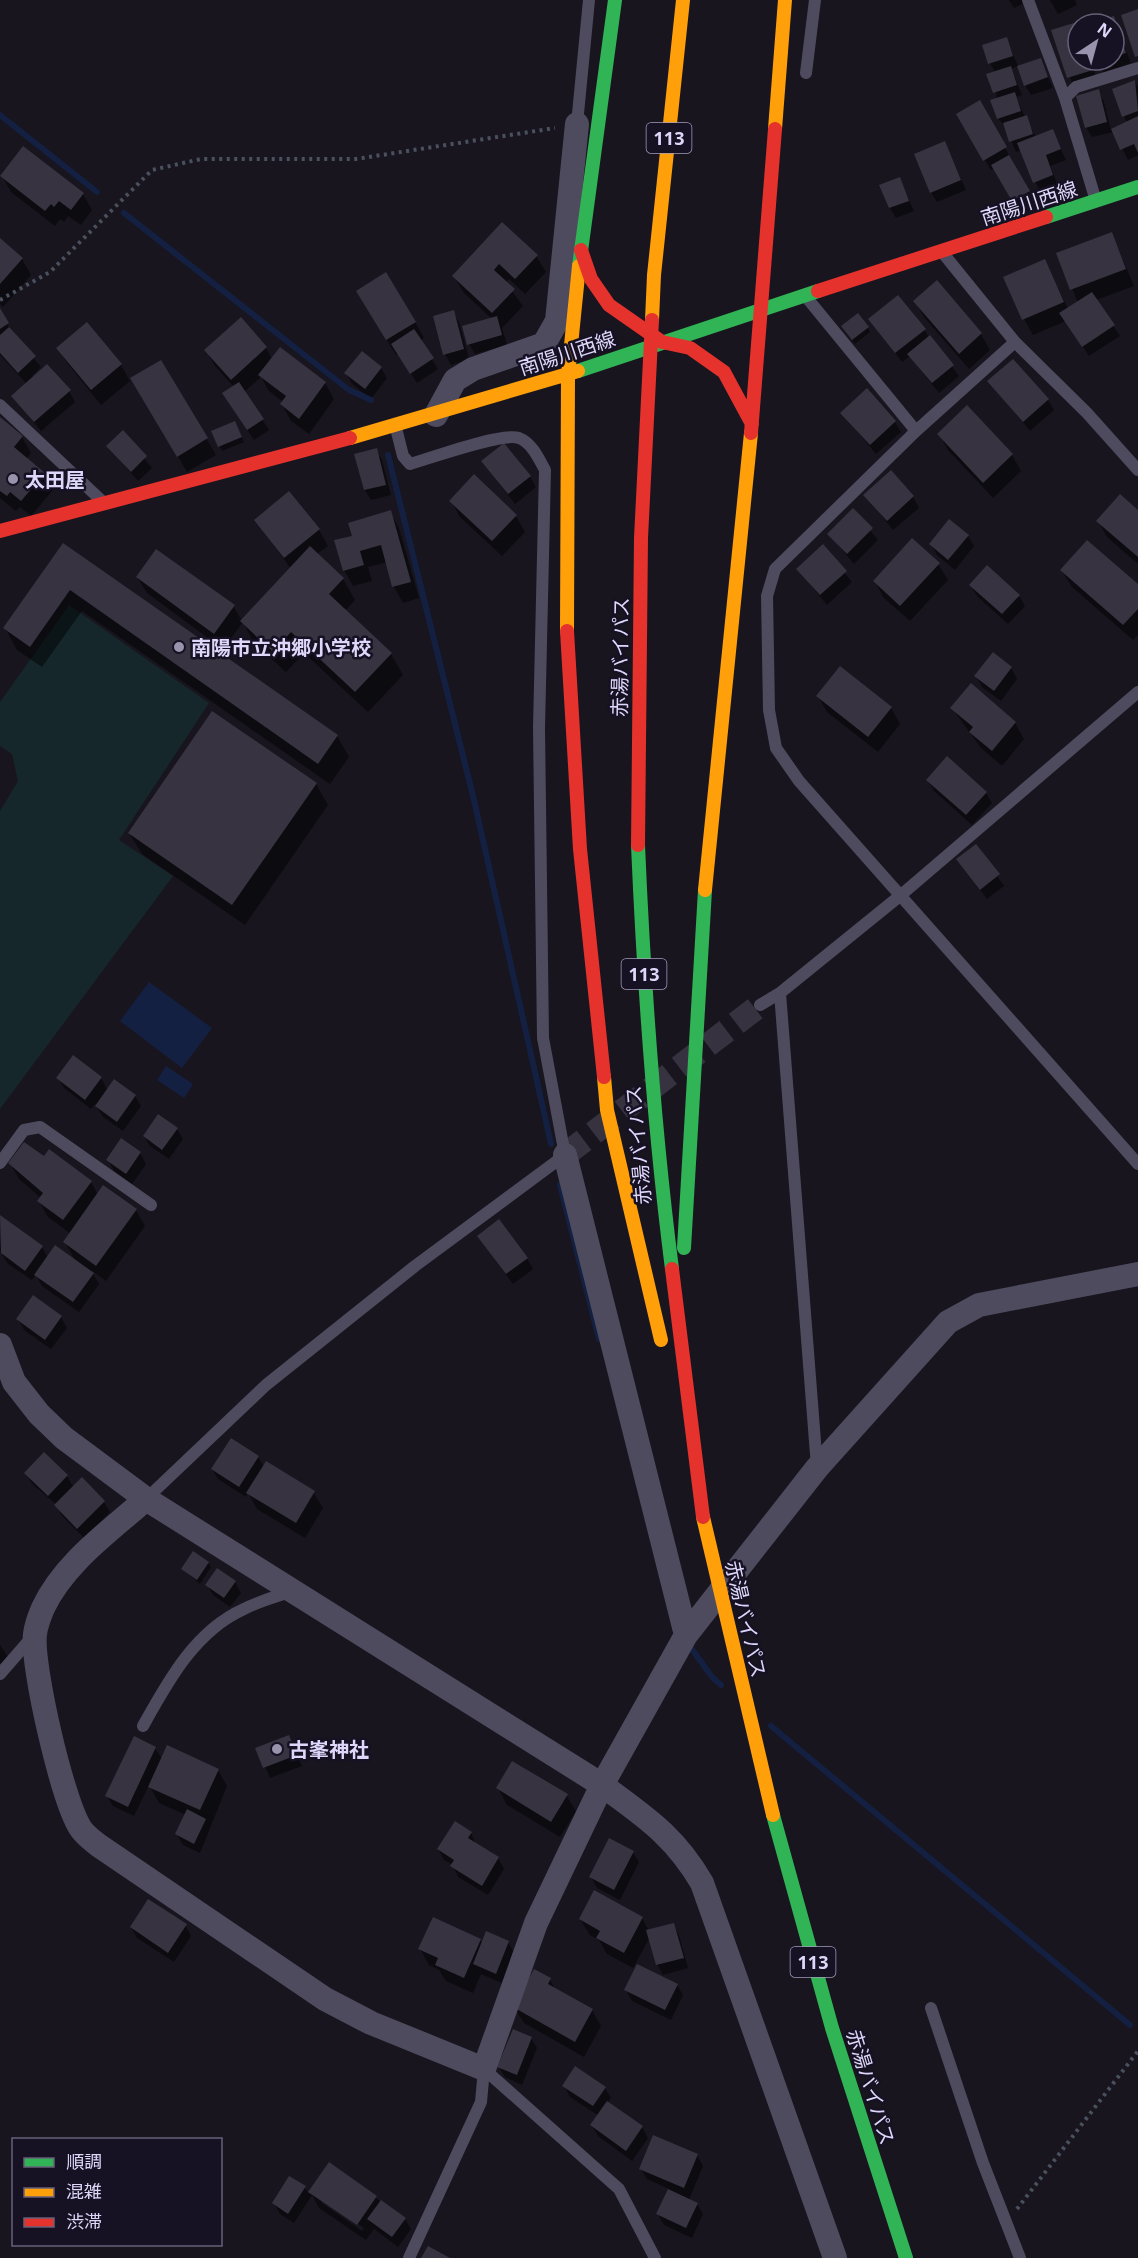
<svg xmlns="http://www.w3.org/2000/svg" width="1138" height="2258" viewBox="0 0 1138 2258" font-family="'Open Sans','Noto Sans JP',sans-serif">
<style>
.green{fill:#15272a}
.water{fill:#142041}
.shadow{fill:#0007;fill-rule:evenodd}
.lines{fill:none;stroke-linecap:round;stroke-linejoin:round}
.stream{stroke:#142041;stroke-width:6}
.building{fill:#373341}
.street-tunnel{stroke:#363240;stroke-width:24;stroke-dasharray:24 12;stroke-linecap:butt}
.path{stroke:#4a515e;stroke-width:4;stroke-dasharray:3 4.5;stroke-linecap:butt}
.lane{stroke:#4e4b5e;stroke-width:12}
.street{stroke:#4e4b5e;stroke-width:24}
.fast{stroke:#30b455;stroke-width:14}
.slow{stroke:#ff9f0a;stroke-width:14}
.jam{stroke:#e5322d;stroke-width:14}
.poi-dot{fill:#9993ad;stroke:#161123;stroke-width:2}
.labels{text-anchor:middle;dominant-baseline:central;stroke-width:5;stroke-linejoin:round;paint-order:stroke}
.shield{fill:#161123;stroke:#a39cba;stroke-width:1.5}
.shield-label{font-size:18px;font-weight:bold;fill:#dfd7fa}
.street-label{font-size:20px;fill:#dfd7fa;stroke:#161123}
.poi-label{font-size:20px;font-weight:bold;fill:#dfd7fa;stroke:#161123;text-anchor:start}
</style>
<rect width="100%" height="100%" fill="#18151f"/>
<!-- green -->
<path class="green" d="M69 605 209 703 119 840 173 876 0 1109V811L18 781 12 754 0 746V702Z"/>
<!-- water -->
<path class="water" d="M149 982 212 1028 182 1068 120 1021Z
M166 1066 193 1084 184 1098 157 1080Z"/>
<!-- shadow -->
<path class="shadow" d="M1009 0H1031L1014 8Z
M1050 0H1075L1077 5 1058 14Z
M1113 17 1131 63 1104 72 1097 60H1114V24H1093Z
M1076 24 1078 60H1091L1097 81 1074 88 1053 31Z
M1006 38 1018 66 1011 69 1022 95 1016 97 1025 117 1036 137 1052 131 1066 160 1050 166 1058 185 1040 192 1022 150 1016 152 1006 128 998 118 995 72 990 63Z
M1041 60 1053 88 1031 95 1025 85Z
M1135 82 1138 87V155L1128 160 1114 132 1092 137 1086 127 1098 91 1104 102 1111 130 1127 123 1114 90Z
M980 102 1034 201 1019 210 995 168 991 170 958 115Z
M944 142 966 190 937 202 931 192Z
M2 176 83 194 92 210 81 225 68 216 64 222 60 219 55 226 11 192Z
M899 179 914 211 896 218 890 208Z
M502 224 536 256 546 272 525 294 509 279 506 283 523 306 502 328 507 345 475 354 469 344 492 319 463 292 454 276Z
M1112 234 1134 286 1096 300 1120 336 1089 356 1066 321 1033 335 1024 319 1045 261 1068 309 1078 303 1058 254Z
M0 240 22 259 31 275 3 307 0 304Z
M937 282 981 334 990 350 969 369 924 317 915 301Z
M367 307 415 322 424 338 420 341 438 369 417 383 398 354 396 355Z
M0 311 13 334 41 367 32 376 69 391 75 402 41 431 13 396 27 384 0 355Z
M453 312 459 322 469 359 451 365 445 354Z
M870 319 924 330 959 376 939 393 910 356 902 362Z
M87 325 121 365 130 381 101 405 68 364 58 348Z
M868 328 870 332 855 344 845 331Z
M266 348 272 359 325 383 334 399 309 434 291 421 282 405 283 402 269 391 261 377 244 392 269 430 254 440 230 404 234 387 215 366 206 350Z
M161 362 216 455 187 472 132 379Z
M381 368 387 378 371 399 352 384 346 373Z
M989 381 1048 400 1054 410 1030 431Z
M967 407 1012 455 1021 471 993 498 948 450 939 434Z
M842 413 895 422 901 432 876 454Z
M0 419 22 437 31 453 26 459 44 474 53 490 31 516 20 507 16 511 0 498Z
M237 427 244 442 222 451 213 432Z
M123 432 152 468 138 481 108 446Z
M376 450 382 460 391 495 371 500 365 490Z
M483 462 530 477 536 487 515 504Z
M865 495 913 497 919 508 893 530Z
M451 501 516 516 525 532 502 556 460 517Z
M853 510 878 540 854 564 829 534Z
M390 512 399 528 419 598 403 603 394 587 387 562 368 567 372 581 353 586 344 570 353 537Z
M1138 512V564L1107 537 1098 521Z
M256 520 319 530 328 546 317 554 343 579 355 600 345 611 391 654 403 675 368 712 304 653 286 672 254 643 243 622 223 649 147 593 137 577 233 606 242 621 291 569Z
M968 536 974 546 955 570 937 555 931 544Z
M64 545 337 736 349 757 330 784 82 611 42 667 17 650 5 628Z
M823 546 852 582 827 605 798 569Z
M938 564 948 580 910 621 884 598 875 582Z
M1062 571 1138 586V635L1133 640 1072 587Z
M971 586 1019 596 1025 606 1008 624 977 596Z
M993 654 1011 668 1017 679 1001 701 982 687 976 676Z
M818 696 891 708 900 724 878 752 827 712Z
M952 708 1015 723 1024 739 1002 766 981 748Z
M928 780 986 793 992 803 972 825 934 791Z
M316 784 328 805 245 925 142 854 129 833Z
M976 846 1004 886 987 899 958 860Z
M58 1078H101L108 1091 135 1096 141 1106 123 1131 103 1117 95 1104 91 1109 64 1088Z
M177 1129 183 1139 169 1159 150 1146 144 1136Z
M140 1153 146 1164 132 1184 114 1171 108 1160Z
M44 1158 91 1182 98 1195 136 1210 145 1226 106 1281 91 1270 99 1284 79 1312 42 1286 36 1275 32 1280 8 1264 0 1251 1 1218 42 1247 48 1258 76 1262 65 1242 71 1234 48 1217 39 1201 41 1198 19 1179 10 1163Z
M485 1246 527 1258 533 1269 513 1284Z
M61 1317 67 1328 51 1349 24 1330 18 1319Z
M231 1440 258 1457 264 1467 313 1492 323 1508 305 1538 257 1509 248 1493 246 1497 218 1479 212 1469Z
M26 1473 67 1476 74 1488 82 1479 104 1502 110 1512 84 1538 62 1516 56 1504 32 1484Z
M208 1563 211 1567 200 1584 183 1569Z
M235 1582 241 1593 230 1607 213 1595 207 1585Z
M0 1645 8 1657 0 1668Z
M289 1736 302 1766 270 1778 257 1749Z
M155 1748 162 1759 218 1770 227 1786 200 1853 183 1845 177 1834 186 1815 159 1803 149 1785 134 1816 113 1806 107 1796Z
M498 1788 566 1795 576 1811 560 1837 507 1805Z
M471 1833 476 1845 498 1858 504 1869 488 1895 458 1877 453 1865 444 1860 438 1849Z
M633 1852 639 1862 620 1900 597 1888 591 1877Z
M642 1918 649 1931 673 1924 679 1935 688 1968 663 1975 657 1964 650 1937 633 1968 607 1954 599 1940 590 1935 580 1919Z
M185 1925 191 1936 174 1962 137 1938 131 1927Z
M480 1940 483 1944 508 1942 514 1953 502 1983 481 1974 473 1993 446 1981 439 1970 429 1965 420 1949Z
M550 1980 556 1991 592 2010 601 2026 584 2057 524 2023 514 2007Z
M677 1985 683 1995 671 2020 632 2001 626 1990Z
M531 2038 537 2048 522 2085 505 2077 499 2067Z
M564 2086 605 2088 611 2098 607 2103 642 2127 648 2138 632 2161 598 2136 592 2126 599 2116 570 2097Z
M697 2155 703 2166 689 2200 697 2204 703 2214 692 2238 664 2225 658 2214 669 2189 647 2179 641 2169Z
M329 2164 405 2219 411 2229 398 2247 374 2229 366 2240 319 2208 312 2195 294 2223 280 2214 274 2203 304 2187 309 2194ZM322 2199 364 2228 362 2231 322 2203Z"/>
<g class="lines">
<!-- stream -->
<path class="stream" d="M0 115 97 192
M124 213 349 390 371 400
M388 455 474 800 551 1144
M560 1185 599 1339
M691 1648 712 1677 721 1685
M771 1726 1130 2025"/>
</g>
<!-- building -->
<path class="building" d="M1138 9V56L1135 57 1121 15Z
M1114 16 1126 53 1114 56V24H1089Z
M1077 22 1078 60H1089L1093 70 1067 78 1051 30Z
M1007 37 1013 56 988 64 982 45Z
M1041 58 1048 77 1024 86 1017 66Z
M1011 66 1017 85 993 93 986 74Z
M1135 80 1138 111 1122 117 1112 89Z
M1099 89 1107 122 1085 128 1076 96Z
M1015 92 1021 111 997 119 990 100Z
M980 100 1007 147 983 161 956 114Z
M1027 115 1033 134 1009 142 1003 123Z
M1138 116V153L1134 144 1120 150 1111 129Z
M1053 129 1061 149 1046 155 1053 175 1033 183 1017 143Z
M945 141 961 180 930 193 914 154Z
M23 146 84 193 71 210 59 201 54 207 51 204 45 211 0 176Z
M1009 155 1030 191 1012 201 991 165Z
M900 177 909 201 889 208 879 185Z
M502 222 538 255 515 279 499 264 494 270 515 289 492 313 452 276Z
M1112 232 1126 269 1070 290 1056 253Z
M0 238 23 258 0 284Z
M1045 259 1064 302 1022 320 1003 277Z
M386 272 416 322 386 340 356 291Z
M937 280 982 333 959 354 913 301Z
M1092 292 1115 325 1082 347 1059 313Z
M898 295 926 329 895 353 868 319Z
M0 308 9 323 0 329Z
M454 310 464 349 443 355 433 316Z
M858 313 869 327 852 340 841 326Z
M497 316 502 335 467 345 462 326Z
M241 317 267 347 231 380 204 350Z
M87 322 122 364 91 390 56 348Z
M9 327 36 356 18 373 0 353V335Z
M414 329 434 358 410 374 391 344Z
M930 335 954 365 932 383 907 354Z
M280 347 326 382 299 419 280 404 286 396 258 375Z
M362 351 382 367 365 389 344 373Z
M1013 359 1049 399 1023 422 987 381Z
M161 360 208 438 177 457 130 378Z
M47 364 71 390 34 422 11 396Z
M239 382 264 419 247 430 222 393Z
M867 388 896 421 870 445 840 413Z
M967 405 1013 454 983 483 937 434Z
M0 417 23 436 14 447 45 473 21 501 10 492 7 496 0 491Z
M235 421 242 437 218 447 211 431Z
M123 430 147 456 131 472 106 446Z
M504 443 531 476 508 494 481 461Z
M377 448 386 485 364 490 354 454Z
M891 470 914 496 887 521 863 495Z
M474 474 517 515 492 541 449 501Z
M289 491 320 529 284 558 254 520Z
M1120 494 1138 510V557L1096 521Z
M853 508 873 528 847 554 827 534Z
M391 510 411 582 392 587 381 545 360 551 364 565 343 571 334 540 352 536 348 523Z
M949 519 969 535 948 560 929 544Z
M912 538 940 563 900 606 873 581Z
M1087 540 1138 584V609L1123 625 1060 570Z
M63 543 338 735 318 764 70 590 30 647 3 628Z
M823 544 847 571 820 595 796 569Z
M310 546 344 578 329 594 392 653 355 692 291 632 273 652 240 621Z
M156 549 235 605 214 634 136 577Z
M987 565 1020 595 1002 614 969 585Z
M993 652 1012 667 994 691 974 676Z
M840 666 892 707 868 737 816 696Z
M971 683 1016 722 992 751 969 732 973 727 950 708Z
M212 711 317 783 232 905 128 833Z
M947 756 987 792 966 815 926 780Z
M976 844 1000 874 980 890 956 859Z
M73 1055 102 1077 85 1100 56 1078Z
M114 1079 136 1095 117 1122 95 1106Z
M158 1114 178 1128 162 1150 143 1136Z
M121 1138 141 1152 126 1174 106 1160Z
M24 1142 44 1156 49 1149 92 1181 63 1220 37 1201 43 1193 8 1163Z
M103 1185 137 1209 96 1266 63 1242Z
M0 1215 43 1246 25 1271 1 1253Z
M499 1219 528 1258 506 1274 477 1236Z
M55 1245 94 1273 73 1302 34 1275Z
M33 1295 62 1316 45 1340 16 1319Z
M231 1438 259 1456 239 1487 211 1469Z
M44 1452 68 1475 48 1496 24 1473Z
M266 1461 315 1491 296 1523 246 1493Z
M82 1477 105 1501 77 1529 54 1505Z
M193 1551 209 1562 197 1580 181 1569Z
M217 1568 236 1581 224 1598 205 1585Z
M289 1735 297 1755 263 1768 255 1748Z
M134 1736 156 1747 128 1807 105 1796Z
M167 1745 219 1769 200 1810 148 1787Z
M512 1761 568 1794 551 1822 496 1788Z
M187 1809 206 1819 194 1844 175 1834Z
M455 1821 472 1832 468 1838 499 1857 482 1886 450 1866 454 1860 437 1849Z
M609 1838 634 1851 614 1890 589 1877Z
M594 1890 643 1917 624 1953 596 1938 600 1931 579 1919Z
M148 1899 187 1924 168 1953 130 1927Z
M433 1917 481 1939 464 1978 435 1965 438 1958 418 1949Z
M674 1923 684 1958 656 1965 646 1930Z
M486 1931 509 1941 496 1974 473 1964Z
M637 1964 678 1984 665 2010 624 1990Z
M534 1969 551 1978 548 1984 593 2009 575 2042 513 2007Z
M513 2029 532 2037 517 2075 497 2067Z
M575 2066 606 2087 593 2106 562 2086Z
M607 2101 643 2126 626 2151 590 2125Z
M653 2135 698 2154 684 2188 639 2169Z
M329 2162 377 2196 357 2225 308 2192Z
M289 2176 306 2186 288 2214 272 2203Z
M668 2189 698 2203 686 2228 656 2214Z
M381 2200 406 2218 392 2237 367 2219Z
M428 2246 450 2258H421Z"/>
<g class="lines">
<!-- street-tunnel -->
<path class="street-tunnel" d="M565 1155 760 1005"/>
<!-- path -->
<path class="path" d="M0 300 50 272 152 170 201 159H356L555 128
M1017 2209 1138 2051"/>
<!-- lane -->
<path class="lane" d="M1028 0 1065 98
M806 73 815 0
M577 124 589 0
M1096 201 1065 98 1076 87 1138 68
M942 252 1015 342 1087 413 1138 470
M807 298 916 431
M1015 342 916 431 775 569 767 596 769 710 776 748 799 781 1138 1164
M0 405 102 501
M780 993 817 1467
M760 1005 780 993 901 895 1138 692
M0 1163 24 1130 40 1127 151 1205
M146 1499 266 1385 415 1266 565 1155 543 1038 539 728 545 470C539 459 532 443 519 438 502 432 431 458 410 464L403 456 396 428
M0 1674 33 1636
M143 1726C168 1681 195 1631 244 1609 259 1601 276 1597 292 1591
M931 2008 983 2163 1020 2258
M484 2069 619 2189 655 2258
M409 2258 481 2102 484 2069"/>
<!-- street -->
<path class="street" d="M436 415 455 380 473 369 544 344 557 321 577 124
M565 1155 686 1635
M0 1345 14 1382 39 1414 64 1438 146 1499 602 1785C645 1817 674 1835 702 1883L835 2258
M146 1499C110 1531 64 1563 43 1608 40 1615 36 1626 35 1634 31 1665 63 1803 81 1829 85 1835 92 1840 98 1845L325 1999 371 2023 484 2069 536 1923 602 1785 686 1635 817 1468 948 1322 979 1305 1138 1274"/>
<!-- fast -->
<path class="fast" d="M1046 217 1138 187
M579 266 615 0
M578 371 818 291
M638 845C644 986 654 1128 672 1269
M684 1248 705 890
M773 1815 832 2028 906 2258"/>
<!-- slow -->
<path class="slow" d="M775 129 785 0
M652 320 654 275 683 0
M350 438 578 371
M567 631 568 375 579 266
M705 890 751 433
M604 1077 607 1110 661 1340
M703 1517 773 1815"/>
<!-- jam -->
<path class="jam" d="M581 250 591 279 609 305 662 342 690 348 724 372 752 424
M818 291 1046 217
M751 433 775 129
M0 531 350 438
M567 631 580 849 604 1077
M638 845 641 538 652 320
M672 1269 703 1517"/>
</g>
<!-- markers -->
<g class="poi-dot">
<circle cx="13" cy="479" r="6"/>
<circle cx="179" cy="647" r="6"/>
<circle cx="277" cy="1749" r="6"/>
</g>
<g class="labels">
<!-- shield labels -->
<g class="shield">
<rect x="646.5" y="123" width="45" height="30" rx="4.5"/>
<rect x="621.5" y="959" width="45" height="30" rx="4.5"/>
<rect x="790.5" y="1947" width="45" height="30" rx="4.5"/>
</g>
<g class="shield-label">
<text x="669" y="138">113</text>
<text x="644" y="974">113</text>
<text x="813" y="1962">113</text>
</g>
<!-- street labels -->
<g class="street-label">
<text transform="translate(1029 203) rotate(-18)">南陽川西線</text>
<text transform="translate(567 353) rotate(-18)">南陽川西線</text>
<text transform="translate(620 657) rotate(-89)">赤湯バイパス</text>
<text transform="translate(638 1145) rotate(-95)">赤湯バイパス</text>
<text transform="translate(746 1619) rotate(77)">赤湯バイパス</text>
<text transform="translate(871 2087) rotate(73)">赤湯バイパス</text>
</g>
<!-- poi labels -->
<g class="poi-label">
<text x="25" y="479">太田屋</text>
<text x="191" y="647">南陽市立沖郷小学校</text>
<text x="289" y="1749">古峯神社</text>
</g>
</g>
<!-- legend -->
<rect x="12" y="2138" width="210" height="108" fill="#161123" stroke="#666079" stroke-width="1.5"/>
<rect x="24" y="2158" width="30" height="9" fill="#30b455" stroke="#666079" stroke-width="1.5"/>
<text x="66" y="2168" font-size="18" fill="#dfd7fa">順調</text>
<rect x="24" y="2188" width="30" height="9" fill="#ff9f0a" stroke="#666079" stroke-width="1.5"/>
<text x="66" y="2198" font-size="18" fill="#dfd7fa">混雑</text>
<rect x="24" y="2218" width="30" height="9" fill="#e5322d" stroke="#666079" stroke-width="1.5"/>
<text x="66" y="2228" font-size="18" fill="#dfd7fa">渋滞</text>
<!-- north arrow -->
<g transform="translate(1096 42) rotate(36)"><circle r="28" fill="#161123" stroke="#666079" stroke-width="1.5"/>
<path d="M0-4.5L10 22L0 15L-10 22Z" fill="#9993ad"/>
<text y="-9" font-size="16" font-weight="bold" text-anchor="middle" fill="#dfd7fa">N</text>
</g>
</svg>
